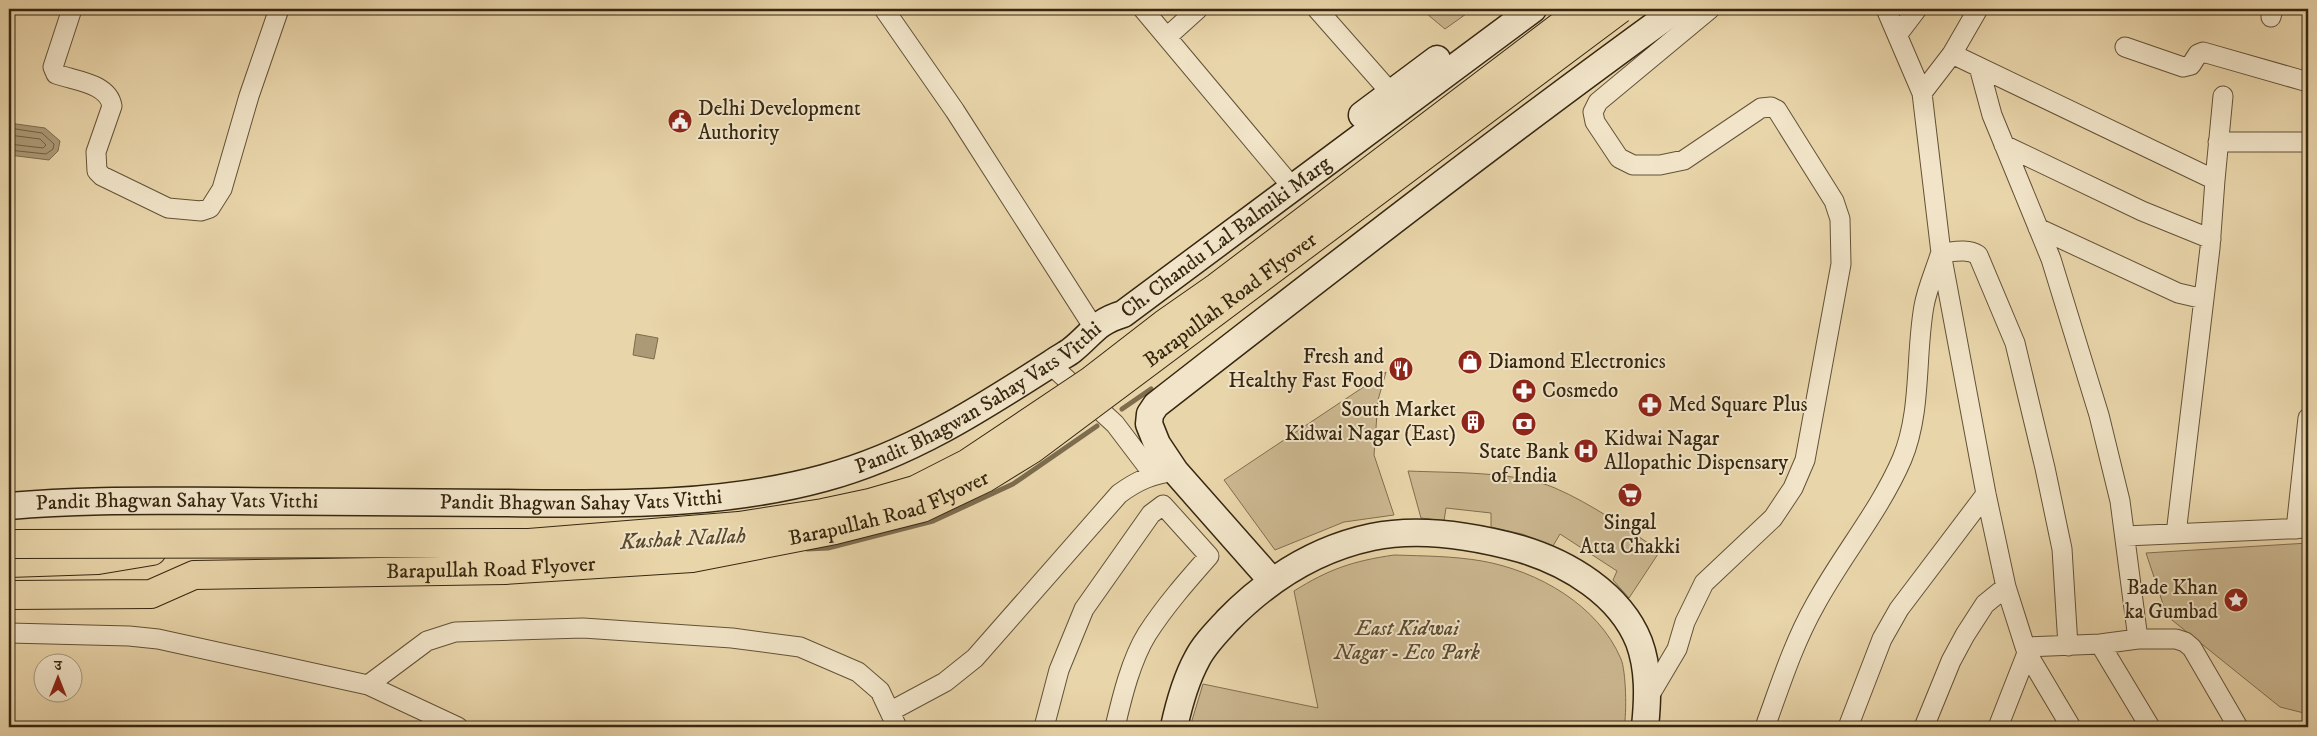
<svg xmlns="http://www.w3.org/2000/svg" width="2317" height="736" viewBox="0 0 2317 736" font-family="'IM FELL DW Pica','Noto Serif Devanagari',serif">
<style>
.green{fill:#cbb790;stroke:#806f50}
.water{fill:#ac9a76;stroke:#7d6c4e}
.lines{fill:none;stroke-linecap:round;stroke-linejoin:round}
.shore{stroke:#716044;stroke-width:1}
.stream{stroke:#7d6c4e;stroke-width:5}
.street-casing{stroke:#635237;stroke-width:21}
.secondary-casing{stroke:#362711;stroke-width:29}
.highway-casing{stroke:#362711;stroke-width:30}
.street{stroke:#f1e4c8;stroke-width:19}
.secondary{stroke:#f1e4c8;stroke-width:26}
.highway{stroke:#e9d5aa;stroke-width:28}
.highway-bridge-casing{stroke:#362711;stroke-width:30;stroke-linecap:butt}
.highway-bridge{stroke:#e9d5aa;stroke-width:28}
.labels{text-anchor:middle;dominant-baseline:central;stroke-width:4;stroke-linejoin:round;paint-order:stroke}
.poi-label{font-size:21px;fill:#362711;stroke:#f1e4c8;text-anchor:start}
.street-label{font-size:21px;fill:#362711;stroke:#f1e4c8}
.park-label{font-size:21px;font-style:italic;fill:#5b4b31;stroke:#f1e4c8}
.water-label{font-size:22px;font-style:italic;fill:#594a2f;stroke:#f1e4c8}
</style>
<rect width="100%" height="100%" fill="#e9d5aa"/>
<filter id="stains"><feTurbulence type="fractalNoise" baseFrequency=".004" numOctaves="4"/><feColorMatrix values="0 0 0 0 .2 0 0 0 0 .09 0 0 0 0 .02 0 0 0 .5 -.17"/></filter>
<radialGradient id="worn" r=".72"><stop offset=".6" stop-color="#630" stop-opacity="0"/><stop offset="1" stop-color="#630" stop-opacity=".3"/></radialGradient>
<!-- green -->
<path class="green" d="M1421 9H1473L1445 29Z
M1386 372 1378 400 1374 455 1394 515 1344 522 1275 550 1224 480Z
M1408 471C1451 473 1515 471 1555 488 1592 504 1627 529 1660 551L1629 598 1613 580 1617 571 1560 534 1553 546 1522 534 1491 527V513L1446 508 1444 521 1421 518Z
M2308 543V714L2280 707 2167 616 2146 553Z
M1394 555C1424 556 1453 556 1482 561 1538 571 1598 605 1621 659 1626 671 1627 713 1624 727H1190L1203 684 1318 708 1294 591C1329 569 1353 561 1394 555Z"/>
<!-- water -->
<path class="water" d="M9 123 45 128 60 141 58 151 49 160 9 155Z
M636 334 658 338 654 359 633 355Z"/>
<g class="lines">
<!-- shore -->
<path class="shore" d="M9 128 42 133 54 144 53 149 46 154 9 150
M9 135 40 139 46 145 43 148 9 144"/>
<!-- stream -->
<path class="stream" d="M1122 409 1151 389
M807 549 828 548 933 521 1013 484 1097 426"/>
<defs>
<path id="street" d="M72 9 53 67 56 74C75 81 108 83 112 106L96 152 97 171 102 176 168 208 201 211 210 208 222 189 249 96 279 9
M884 9 955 111 1094 328
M1143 9 1293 188
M1317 9 1391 93
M1886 9 1922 93 1941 253 1986 494 2006 587 2027 653 2071 727
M2271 17 2273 9
M1898 34 1917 9
M1167 37 1198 9
M2125 47 2183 67 2191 65 2198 54 2203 52 2308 82
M1952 54 2215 180 2210 248 2176 534
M1979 67 1992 115 2051 259 2099 415 2120 501 2138 639
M1922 93 1952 54 1978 9
M2218 142H2308
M2004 145 2142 211 2211 239
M2215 180 2223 96
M2038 228 2178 293 2204 299
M1941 253C1953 252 1967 248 1978 255L2015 343 2045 468 2062 549 2068 646
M1050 364 1115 424 1153 474
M2296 529 2308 418
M2125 536 2308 528
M9 633 129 636 158 639 368 685 458 727
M2100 644 2150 727
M2025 647 2100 644 2138 639H2176L2185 642 2192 648 2238 727
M368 685 427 641 455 632 583 628 732 638 800 647 858 672 880 691 897 727
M1648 698 1677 649 1685 622 1704 583 1773 518 1793 488 1805 460 1841 264 1840 219 1834 201 1777 110 1771 107 1761 108 1684 160 1660 165H1633L1619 158 1595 122 1593 112 1598 102 1710 9
M891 711 945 682 975 658 1119 494C1138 480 1153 474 1175 471
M1044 727 1059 670 1084 609 1151 514 1163 505 1209 556C1187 581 1165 606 1147 634 1131 660 1122 697 1115 727
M1765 727C1780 686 1793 644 1815 605 1842 555 1879 512 1902 459 1922 411 1915 356 1924 306 1927 289 1935 271 1940 255
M1848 727 1882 639 1899 609 1986 494
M1924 727 1951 661 1965 635 1985 604 2006 587
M1998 727 2027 653"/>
<g id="secondary">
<path d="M1362 115 1437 59"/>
<path id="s1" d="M9 506C85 499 160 501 236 501 324 502 411 502 499 503 608 504 718 507 824 478 909 455 979 410 1052 363 1058 358 1066 355 1072 350 1092 334 1096 322 1123 314L1533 9"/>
<path d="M1272 581 1175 471 1157 444 1149 424 1150 414 1156 405C1328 271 1500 137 1677 9"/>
<path d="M1174 727C1179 704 1185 681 1197 659 1204 645 1216 633 1227 621 1267 580 1315 549 1372 537 1420 527 1474 536 1521 549 1568 563 1620 594 1639 642 1649 669 1648 698 1645 727"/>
</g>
<path id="highway" d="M9 563 98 560 152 551"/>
</defs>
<!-- street casing -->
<use href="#street" class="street-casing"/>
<!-- secondary casing -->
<use href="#secondary" class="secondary-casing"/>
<!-- highway casing -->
<use href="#highway" class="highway-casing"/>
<!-- street -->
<use href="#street" class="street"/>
<!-- secondary -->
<use href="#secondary" class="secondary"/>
<!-- highway -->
<use href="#highway" class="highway"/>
<defs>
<g id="highway-bridge">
<path d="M9 544 529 543 739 526 823 513 870 503 915 490 968 463 1089 382 1164 324 1217 287 1583 9"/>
<path id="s2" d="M9 595 151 594 194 575 505 570 692 558 835 530 922 508 985 478 1032 449 1620 9"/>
</g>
</defs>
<!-- highway-bridge casing -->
<use href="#highway-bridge" class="highway-bridge-casing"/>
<!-- highway-bridge -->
<use href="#highway-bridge" class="highway-bridge"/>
</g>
<!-- icons -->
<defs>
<symbol id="civic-disc" viewBox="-11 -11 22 22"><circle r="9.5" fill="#8f2418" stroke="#f1e4c8"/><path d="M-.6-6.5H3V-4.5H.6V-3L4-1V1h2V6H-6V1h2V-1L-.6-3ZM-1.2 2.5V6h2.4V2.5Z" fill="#fff"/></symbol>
<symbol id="shop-disc" viewBox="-11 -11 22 22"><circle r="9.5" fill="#8f2418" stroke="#f1e4c8"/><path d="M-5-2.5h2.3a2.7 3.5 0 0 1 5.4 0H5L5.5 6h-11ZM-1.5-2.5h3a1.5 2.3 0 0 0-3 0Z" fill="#fff"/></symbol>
<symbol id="restaurant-disc" viewBox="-11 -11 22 22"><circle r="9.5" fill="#8f2418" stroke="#f1e4c8"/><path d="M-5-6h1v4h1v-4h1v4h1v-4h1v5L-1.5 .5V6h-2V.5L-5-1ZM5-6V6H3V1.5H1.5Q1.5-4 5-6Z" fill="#fff"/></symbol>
<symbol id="pharmacy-disc" viewBox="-11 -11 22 22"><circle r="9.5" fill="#8f2418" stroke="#f1e4c8"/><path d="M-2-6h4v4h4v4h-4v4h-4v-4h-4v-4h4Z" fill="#fff"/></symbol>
<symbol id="building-disc" viewBox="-11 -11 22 22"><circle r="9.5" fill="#8f2418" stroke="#f1e4c8"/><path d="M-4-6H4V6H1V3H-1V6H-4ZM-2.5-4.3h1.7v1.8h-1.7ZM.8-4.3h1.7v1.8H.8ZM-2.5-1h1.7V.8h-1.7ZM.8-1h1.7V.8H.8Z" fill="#fff"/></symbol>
<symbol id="bank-disc" viewBox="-11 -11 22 22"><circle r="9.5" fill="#8f2418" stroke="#f1e4c8"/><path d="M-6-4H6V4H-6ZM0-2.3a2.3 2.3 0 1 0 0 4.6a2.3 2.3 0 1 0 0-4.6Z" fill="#fff"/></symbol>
<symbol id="hospital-disc" viewBox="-11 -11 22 22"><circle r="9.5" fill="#8f2418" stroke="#f1e4c8"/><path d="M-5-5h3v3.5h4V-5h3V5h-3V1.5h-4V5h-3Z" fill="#fff"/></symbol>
<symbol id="supermarket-disc" viewBox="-11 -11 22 22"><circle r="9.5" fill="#8f2418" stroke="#f1e4c8"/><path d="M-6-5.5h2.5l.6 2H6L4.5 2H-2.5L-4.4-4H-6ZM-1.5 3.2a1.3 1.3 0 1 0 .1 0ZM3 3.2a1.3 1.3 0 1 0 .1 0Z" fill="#fff"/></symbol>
<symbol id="sight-disc" viewBox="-11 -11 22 22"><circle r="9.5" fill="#8f2418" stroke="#f1e4c8"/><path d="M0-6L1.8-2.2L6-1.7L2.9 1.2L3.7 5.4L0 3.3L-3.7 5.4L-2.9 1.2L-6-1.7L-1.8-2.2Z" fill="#fff"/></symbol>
</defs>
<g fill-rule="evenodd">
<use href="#civic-disc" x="666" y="107" width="28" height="28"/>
<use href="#shop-disc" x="1456" y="348" width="28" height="28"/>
<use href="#restaurant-disc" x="1387" y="355" width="28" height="28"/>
<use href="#pharmacy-disc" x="1510" y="377" width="28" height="28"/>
<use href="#pharmacy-disc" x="1636" y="391" width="28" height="28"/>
<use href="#building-disc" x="1459" y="408" width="28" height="28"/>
<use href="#bank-disc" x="1510" y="410" width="28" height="28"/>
<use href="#hospital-disc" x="1572" y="437" width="28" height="28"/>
<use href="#supermarket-disc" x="1616" y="481" width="28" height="28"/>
<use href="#sight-disc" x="2222" y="586" width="28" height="28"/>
</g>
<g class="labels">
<!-- poi labels -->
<g class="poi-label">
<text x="698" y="109">Delhi Development<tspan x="698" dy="24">Authority</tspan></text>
<text x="1384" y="357" text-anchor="end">Fresh and<tspan x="1384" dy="24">Healthy Fast Food</tspan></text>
<text x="1488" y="362">Diamond Electronics</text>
<text x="1542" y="391">Cosmedo</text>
<text x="1668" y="405">Med Square Plus</text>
<text x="1456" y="410" text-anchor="end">South Market<tspan x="1456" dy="24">Kidwai Nagar (East)</tspan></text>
<text x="1604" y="439">Kidwai Nagar<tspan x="1604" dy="24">Allopathic Dispensary</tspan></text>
<text x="1524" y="452" text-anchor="middle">State Bank<tspan x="1524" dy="24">of India</tspan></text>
<text x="1630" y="523" text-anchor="middle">Singal<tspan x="1630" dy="24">Atta Chakki</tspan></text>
<text x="2218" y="588" text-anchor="end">Bade Khan<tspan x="2218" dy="24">ka Gumbad</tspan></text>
</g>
<!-- street labels -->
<g class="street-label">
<text stroke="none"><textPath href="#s1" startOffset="1289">Ch. Chandu Lal Balmiki Marg</textPath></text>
<text stroke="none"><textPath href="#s2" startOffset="1296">Barapullah Road Flyover</textPath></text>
<text stroke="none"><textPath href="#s1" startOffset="992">Pandit Bhagwan Sahay Vats Vitthi</textPath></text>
<text stroke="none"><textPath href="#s1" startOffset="572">Pandit Bhagwan Sahay Vats Vitthi</textPath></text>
<text stroke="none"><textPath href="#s1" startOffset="168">Pandit Bhagwan Sahay Vats Vitthi</textPath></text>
<text stroke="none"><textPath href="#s2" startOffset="891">Barapullah Road Flyover</textPath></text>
<text stroke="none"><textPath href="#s2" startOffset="486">Barapullah Road Flyover</textPath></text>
</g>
<!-- park labels -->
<g class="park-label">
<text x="1407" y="629">East Kidwai<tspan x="1407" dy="24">Nagar - Eco Park</tspan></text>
</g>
<!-- water labels -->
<g class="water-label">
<text transform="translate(683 539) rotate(-3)">Kushak Nallah</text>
</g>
</g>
<!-- margin -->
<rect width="2317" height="736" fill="none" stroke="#e9d5aa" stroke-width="30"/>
<rect x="10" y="10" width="2297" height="716" fill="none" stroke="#362711" stroke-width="2.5"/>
<rect x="15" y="15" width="2287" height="706" fill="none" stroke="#362711"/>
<!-- north arrow -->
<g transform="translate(58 678)"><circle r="24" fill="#f1e4c8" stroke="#a6987f"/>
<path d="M0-4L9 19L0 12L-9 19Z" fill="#8f2418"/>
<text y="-8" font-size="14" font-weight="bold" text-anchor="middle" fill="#362711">उ</text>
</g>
<rect width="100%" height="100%" filter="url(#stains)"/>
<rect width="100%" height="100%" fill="url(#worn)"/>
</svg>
